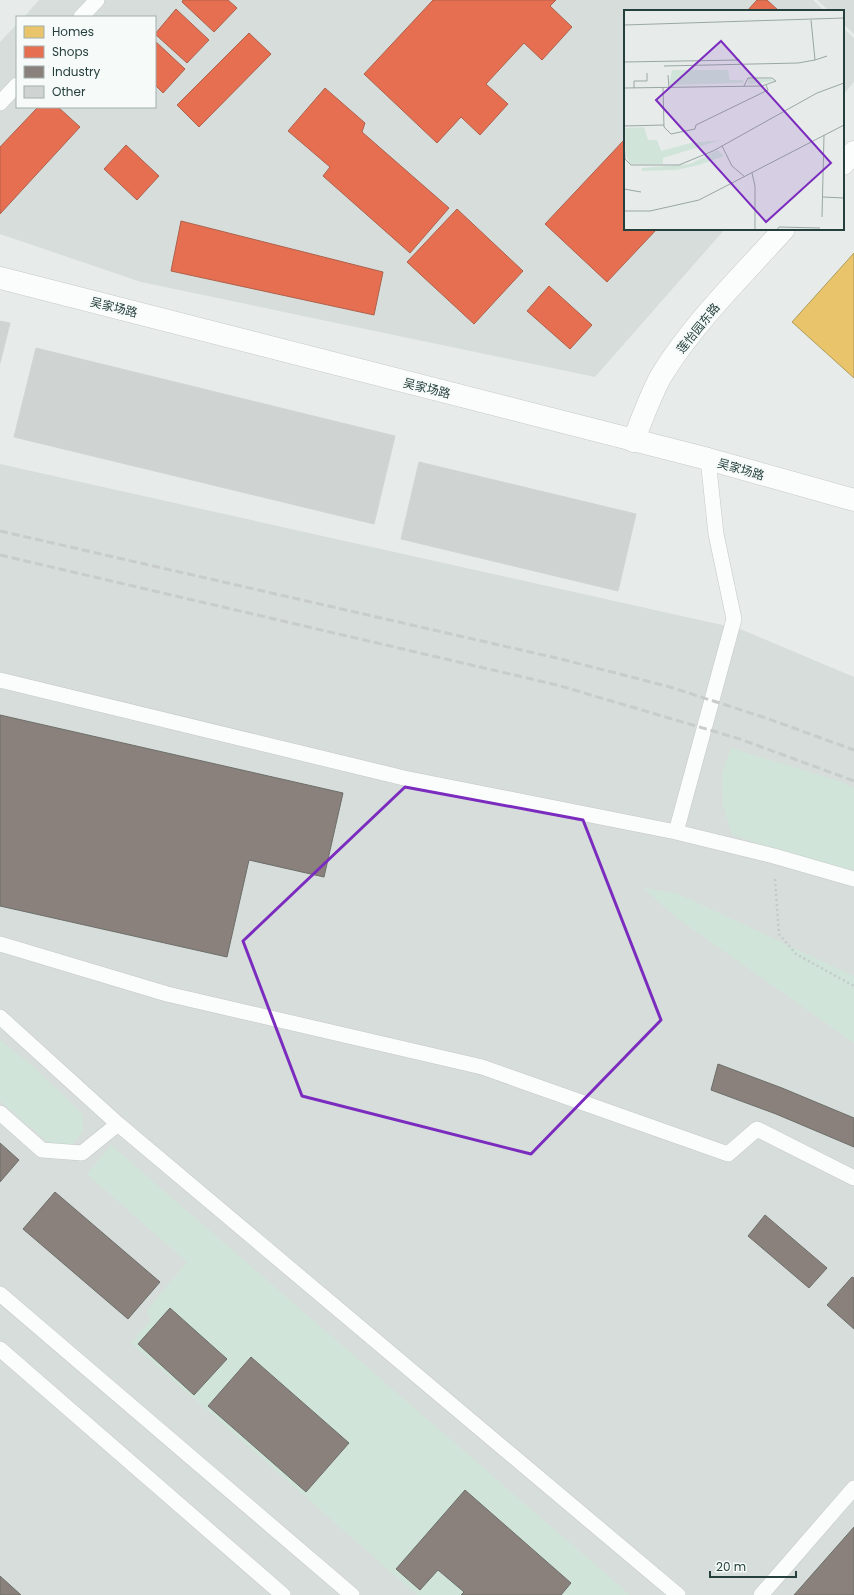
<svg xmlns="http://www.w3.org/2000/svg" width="854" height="1595" viewBox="0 0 854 1595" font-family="Poppins,'Noto Sans SC',sans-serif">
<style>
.built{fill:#d6dddb}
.green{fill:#d1e4da}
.homes{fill:#e9c46a;stroke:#ae9c5c}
.shops{fill:#e76f51;stroke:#ad614b}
.industry{fill:#8a817c;stroke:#6c6e69}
.building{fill:#cfd3d2;stroke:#d0d5d3}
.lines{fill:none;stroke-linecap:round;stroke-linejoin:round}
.service-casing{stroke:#c4c9c7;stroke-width:16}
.tertiary-casing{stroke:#c4c9c7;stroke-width:23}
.path{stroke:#c2cbca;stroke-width:2.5;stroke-dasharray:2 3;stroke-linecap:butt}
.service{stroke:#fbfcfc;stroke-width:15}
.tertiary{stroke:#fbfcfc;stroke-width:22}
.rail{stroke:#c8cccb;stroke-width:3;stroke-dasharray:8 4;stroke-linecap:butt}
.marked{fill:none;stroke:#7b2cbf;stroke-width:3;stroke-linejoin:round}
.labels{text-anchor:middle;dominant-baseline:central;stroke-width:4;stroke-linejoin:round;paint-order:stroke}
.street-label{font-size:12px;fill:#25403c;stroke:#f6faf9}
.inset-road{fill:none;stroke:#99a7a4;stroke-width:1}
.view{fill:#7b2cbf;fill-opacity:0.15;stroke:#7b2cbf;stroke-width:2}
.inset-edge{fill:none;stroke:#25403c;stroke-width:2}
</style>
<rect width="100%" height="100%" fill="#e7ecea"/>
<!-- built -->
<path class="built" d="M39 0H813L825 11H625V229H725L595 377 141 282 0 234V42L17 24V107H155V17H24Z
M817 0H854V34L843 24V11H829Z
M843 28 854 38V82L843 95Z
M0 464 740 629 854 677V1595H0Z"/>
<!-- green -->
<path class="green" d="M731 748 839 781 854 788V871L785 854 732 834 723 806 722 774Z
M643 888 676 893 854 976V1043L677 918Z
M0 1040 35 1068 82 1114 84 1129 73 1144H50L0 1101Z
M111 1145 630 1595H417L131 1343 150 1321 147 1310 187 1262 87 1174Z"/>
<!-- homes -->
<path class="homes" d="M854 253V378L792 322Z"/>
<!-- shops -->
<path class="shops" d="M183 0H228L237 8 214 32 182 2Z
M433 0H556L550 6 572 27 542 60 524 43 486 84 508 104 480 135 461 117 437 143 364 74Z
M757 0H767L779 11H747Z
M176 9 209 40 187 63 155 34Z
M249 33 271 54 199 127 177 105Z
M155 41 185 69 163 93 155 85Z
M325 88 365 123 362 132 449 208 410 253 323 176 330 167 288 131Z
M38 107H58L80 127 0 214V147Z
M625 139V229H657L607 282 545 224Z
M126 145 159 176 137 200 104 169Z
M457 209 523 271 474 324 407 262Z
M181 221 383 272 374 315 171 271Z
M549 286 592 325 570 349 527 311Z"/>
<!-- industry -->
<path class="industry" d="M0 715 343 793 324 877 249 860 227 957 0 906Z
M718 1064 782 1088 854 1118V1147L776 1114 711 1090Z
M0 1143 19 1160 0 1182Z
M55 1192 160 1282 128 1319 23 1229Z
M765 1215 827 1268 809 1288 748 1236Z
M852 1277 854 1278V1329L827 1305Z
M170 1308 227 1359 194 1395 138 1344Z
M251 1357 349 1443 306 1492 208 1406Z
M465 1490 571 1583 561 1595H461L464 1592 438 1570 420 1590 396 1569Z
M854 1527V1595H794Z
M0 1576 21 1595H0Z"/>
<!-- building -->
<path class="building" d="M0 321 10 323 0 363Z
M36 348 395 436 374 524 14 437Z
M419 462 636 514 618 591 401 539Z"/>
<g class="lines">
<defs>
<path id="service" d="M81 17 97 0
M0 103 17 85
M0 680 404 778 676 832 774 856 854 879
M676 832 734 619 716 534 708 459
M0 944 167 994 482 1067 728 1154 757 1129 854 1178
M0 1017 118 1124 678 1595
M0 1113 42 1150 82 1153 118 1124
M0 1294 352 1595
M0 1349 283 1595
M761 1595 854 1488"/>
<path id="tertiary" d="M843 164 854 152
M0 278 708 459 854 500
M633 441C642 420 650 396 661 376 694 322 742 276 784 229"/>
</defs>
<!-- service casing -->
<use href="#service" class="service-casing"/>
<!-- tertiary casing -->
<use href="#tertiary" class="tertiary-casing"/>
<!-- path -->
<path class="path" d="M775 879 779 934 796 954 854 986"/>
<!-- service -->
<use href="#service" class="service"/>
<!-- tertiary -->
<use href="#tertiary" class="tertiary"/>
<!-- rail -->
<path class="rail" d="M0 531 565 660 670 687 766 718 854 750
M0 555 557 685 740 739 854 781"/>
</g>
<!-- marked area -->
<path class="marked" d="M405 787 583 820 661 1020 531 1154 302 1096 243 941Z"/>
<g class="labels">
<!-- street labels -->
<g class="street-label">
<text transform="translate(114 307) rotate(14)">吴家场路</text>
<text transform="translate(698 328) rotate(-51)">莲怡园东路</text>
<text transform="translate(427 388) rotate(14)">吴家场路</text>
<text transform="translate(741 469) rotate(16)">吴家场路</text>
</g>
</g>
<!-- overview -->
<g transform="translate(624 10)">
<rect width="220" height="220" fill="#e7ecea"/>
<path d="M48 60H104L106 70H119L120 73 45 75ZM124 69H147L150 71 124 74ZM20 117 24 130H33L37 141 67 133 97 130 39 148V154H6L2 145 1 118ZM94 140 100 146 75 155 52 160 18 161V158L66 154Z" fill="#d1e4da"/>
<path class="inset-road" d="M0 15 220 8M191 50 203 46M0 52 116 50M40 56 174 53 191 50 187 10M44 65 45 78M0 78 138 76 152 71 148 68H124L120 76M10 78V71H23V63M39 78 40 117 47 124 71 119 72 115 144 80 142 75M0 116 40 115M0 129 1 149 7 155H55L89 141 193 83 220 73M98 136 108 156 121 167M128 163 131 176V220M0 179 17 182M199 187 220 188M0 201H26L75 190 220 115M198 207 200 125M153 220 155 217 196 218"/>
<path class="view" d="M97 31 207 153 142 212 32 90Z"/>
<rect width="220" height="220" class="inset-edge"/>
</g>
<!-- legend -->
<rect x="16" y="16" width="140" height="92" fill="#f6faf9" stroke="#a2b0ad"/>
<rect x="24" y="26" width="20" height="12" fill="#e9c46a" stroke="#a2b0ad"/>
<text x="52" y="36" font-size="12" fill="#25403c">Homes</text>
<rect x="24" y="46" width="20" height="12" fill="#e76f51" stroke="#a2b0ad"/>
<text x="52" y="56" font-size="12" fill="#25403c">Shops</text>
<rect x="24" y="66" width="20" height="12" fill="#8a817c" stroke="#a2b0ad"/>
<text x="52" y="76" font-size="12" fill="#25403c">Industry</text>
<rect x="24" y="86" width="20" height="12" fill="#cfd3d2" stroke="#a2b0ad"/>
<text x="52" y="96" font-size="12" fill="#25403c">Other</text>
<!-- scale -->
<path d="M710 1571v6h86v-6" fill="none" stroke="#25403c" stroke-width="2"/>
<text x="716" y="1571" font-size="12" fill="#25403c" stroke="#f6faf9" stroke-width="3" paint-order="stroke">20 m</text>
</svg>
